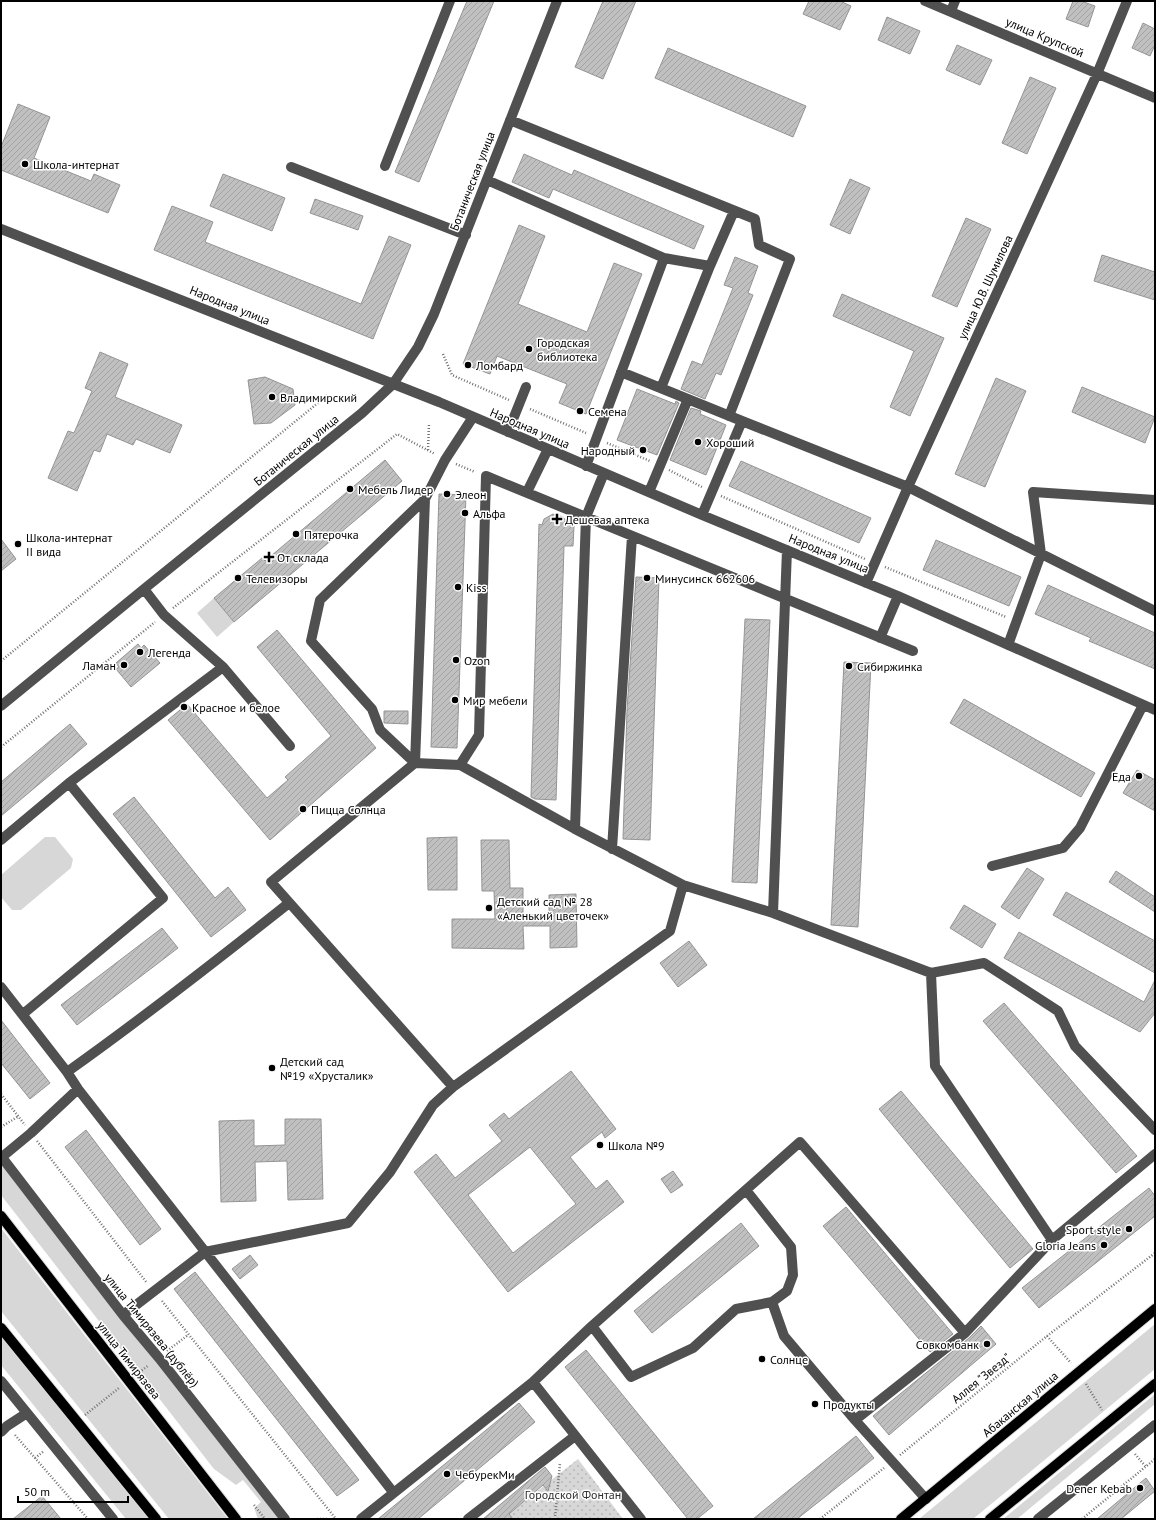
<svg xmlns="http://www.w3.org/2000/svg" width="1156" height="1520" viewBox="0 0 1156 1520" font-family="'PT Sans',sans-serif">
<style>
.grass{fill:#d7d7d7}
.park{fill:url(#park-dots)}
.building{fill:url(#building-hatch);stroke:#949494;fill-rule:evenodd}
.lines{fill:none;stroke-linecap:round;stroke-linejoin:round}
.major-casing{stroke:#dbdbdb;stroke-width:12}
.path{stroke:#727272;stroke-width:2.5;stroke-dasharray:1 2;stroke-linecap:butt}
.minor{stroke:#505050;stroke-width:10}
.major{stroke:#000;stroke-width:10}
.poi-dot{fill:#000;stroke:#fff;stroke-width:1.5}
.labels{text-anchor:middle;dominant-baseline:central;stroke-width:3;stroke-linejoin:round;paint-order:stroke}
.street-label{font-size:12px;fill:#000;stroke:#fff}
.poi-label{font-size:12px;fill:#000;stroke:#fff;text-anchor:start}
.park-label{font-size:12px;fill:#2e2e2e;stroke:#fff}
</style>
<defs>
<pattern id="park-dots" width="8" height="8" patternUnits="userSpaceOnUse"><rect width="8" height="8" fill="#d7d7d7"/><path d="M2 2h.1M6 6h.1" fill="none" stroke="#b7b7b7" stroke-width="1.8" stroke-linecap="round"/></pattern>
<pattern id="building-hatch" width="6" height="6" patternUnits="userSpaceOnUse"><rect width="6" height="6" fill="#c0c0c0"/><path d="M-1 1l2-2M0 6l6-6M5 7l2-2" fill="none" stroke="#a3a3a3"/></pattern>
</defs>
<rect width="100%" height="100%" fill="#fff"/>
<!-- grass -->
<path class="grass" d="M214 598 234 622 217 637 197 613Z
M45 837H55L73 859 71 868 21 910H12L1 897V875Z
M1 1161 279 1519H258L254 1508 261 1502 243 1480 236 1485 214 1469 1 1195Z
M1 1228 228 1519H169L1 1311Z
M1155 1324V1369L973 1519H919Z
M1 1337 149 1519H126L1 1365Z
M1155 1394V1404L1017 1519H1003Z"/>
<!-- park -->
<path class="park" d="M578 1459 623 1519H502Z"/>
<!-- building -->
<path class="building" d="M467 1H494L419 182 395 172Z
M603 1H636L603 79 575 67Z
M809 1H840L851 6 840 30 803 14Z
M1073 1H1081L1095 6 1088 27 1066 19Z
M887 17 920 31 910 54 878 40Z
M1143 23 1155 29V45L1150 56 1132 48Z
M957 45 992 60 980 85 946 70Z
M668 48 806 106 793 137 655 78Z
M1030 77 1056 88 1027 154 1002 143Z
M18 104 50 117 34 158 91 181 94 174 120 185 108 213 1 170V147Z
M524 154 572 175 574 170 704 226 694 249 553 189 549 198 512 182Z
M223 174 285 198 272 231 210 206Z
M850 179 870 188 850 234 830 225Z
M315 199 363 216 358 230 310 213Z
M172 206 213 222 205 242 361 304 389 236 411 245 373 339 154 250Z
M966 218 991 229 957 307 932 296Z
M519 225 545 236 518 304 587 332 614 263 642 274 586 414 559 403 567 384 497 356 490 374 463 364Z
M1102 255 1155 272V300L1094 281Z
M735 257 758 266 748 293 753 295 721 375 716 373 705 399 681 389 692 361 702 365 733 288 724 285Z
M842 294 944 338 910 416 890 407 914 351 833 316Z
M100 352 128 364 115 397 182 425 170 453 136 439 133 445 107 434 100 452 94 450 77 491 48 478 68 431 74 433 92 391 85 388Z
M265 377 293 389 295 405 271 423 254 424 248 380Z
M996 378 1026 391 985 487 955 474Z
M1082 387 1155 417 1145 443 1072 412Z
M637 389 675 404 676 401 679 403 657 455 617 440Z
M691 408 701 411 700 414 726 425 706 475 670 460Z
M385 460 402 481 234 622 214 598 262 558 265 561Z
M741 461 871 518 859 543 729 486Z
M439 494 466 495 457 748 431 747Z
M553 514 563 517 569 525 574 526 573 546H564L556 800 535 799 531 797 539 524 542 525 544 519Z
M1 539 16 559 1 571Z
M936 540 1021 577 1009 606 923 570Z
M636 577 659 578 650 840 623 839 627 710Z
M1048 585 1155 633V669L1089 641 1091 638 1035 614Z
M745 619 770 620 757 883 732 882Z
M277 630 376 748 270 840 168 720 187 704 267 798 288 780 285 777 331 736 257 647Z
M138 644 141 648 144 645 160 663 131 687 116 669 119 667 116 663Z
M844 662 871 663 858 927 831 925Z
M964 699 1095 773 1081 797 950 723Z
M384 711H408V724L384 723Z
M70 724 87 744 1 816V782Z
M1137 770 1155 780V811L1123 793Z
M134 797 215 898 228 887 246 910 211 937 113 814Z
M457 837V890H428L427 838Z
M481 840H509L510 888H523V915H549V895L576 894 577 947 550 948V926H523L524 949 452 948V919H495L494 891H482Z
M1027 868 1044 879 1019 919 1001 907Z
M1116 871 1155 897V912L1109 882Z
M1066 892 1155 941V973L1053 915Z
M964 905 996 924 982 948 950 928Z
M162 928 178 948 77 1025 61 1005Z
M1019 932 1144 1002 1155 980V1013L1140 1032 1004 958Z
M689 941 707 965 678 987 660 963Z
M1004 1003 1137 1156 1116 1173 983 1021Z
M1 1020 50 1083 30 1099 1 1063Z
M571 1071 616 1129 605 1138 602 1132 570 1157 596 1189 607 1180 624 1202 508 1292 414 1172 436 1154 455 1178 502 1141 489 1125 504 1113 509 1119ZM530 1147 576 1204 513 1253 468 1195Z
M901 1091 1033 1249 1010 1268 879 1109Z
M285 1119H321L323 1199 288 1200 287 1161 255 1162 256 1201 221 1202 219 1121 254 1120V1146L285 1145Z
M86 1130 161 1229 140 1245 65 1147Z
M673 1171 683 1185 671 1193 661 1179Z
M1149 1188 1155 1196V1216L1039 1308 1022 1288Z
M846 1207 953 1334 930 1352 823 1226Z
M741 1223 759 1246 652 1333 634 1311Z
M250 1255 258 1265 240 1279 232 1269Z
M195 1272 359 1480 337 1496 174 1289Z
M981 1326 996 1344 889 1435 873 1416 969 1338Z
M586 1350 713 1506 697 1519H688L565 1367Z
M519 1403 535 1422 418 1519H378Z
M856 1436 874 1458 797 1519H753Z
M545 1467 552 1476 548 1491 543 1485 509 1514 513 1519H483Z
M1146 1478 1155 1491 1121 1519H1097Z
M42 1496 61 1519H13Z"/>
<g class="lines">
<defs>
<path id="major" d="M1 1216 236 1519
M1 1328 156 1519
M901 1519 1155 1309
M990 1519 1155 1384"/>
</defs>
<!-- major casing -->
<use href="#major" class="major-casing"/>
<!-- path -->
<path class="path" d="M443 354 452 375 509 400
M530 409 586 433
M607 443 650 461
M428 450 429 424
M456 464 475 472
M669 470 702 487
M721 496 865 559
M885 567 1006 617
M173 608 397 434 435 454
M1 661 329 394
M1 747 155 622
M1 1094 25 1125
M1 1127 19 1116
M37 1141 147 1283
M162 1301 336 1519
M1047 1336 1071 1363
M167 1351 188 1335
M137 1374 149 1365
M1086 1384 1102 1410
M85 1415 119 1388
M15 1435 88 1519
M1135 1454 1146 1467
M900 1455 1047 1336 1155 1253
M35 1458 44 1451
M254 1505 265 1519
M317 1519H329
M555 1519 560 1463
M820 1519 884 1468
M1082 1519 1155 1459"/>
<!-- minor -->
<path class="minor" d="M925 1 1155 98
M951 11 955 1
M510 120 755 219 759 245 790 259 729 416
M385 166 450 1
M291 167 466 235
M487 180 664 258 710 266 734 211
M1 229 439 402 702 515 898 596 1155 710
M621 372 742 421 702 515
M661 388 710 266
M742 421 908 487 1155 611
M508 432 526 387
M586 466 664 258
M527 492 548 449
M649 492 688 399
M866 583 908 487 1097 74 1127 1
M144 589 164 615 223 667 290 746
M880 638 898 596
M1008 645 1041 554 1033 492 1155 500
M1 706 144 589 362 413 393 384 418 347 434 314 557 1
M415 763 380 730 372 709 311 641 320 600 425 499 445 460 473 417
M415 763 425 499
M460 765 479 735 486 476 913 651
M575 829 586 517 604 473
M1 840 69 783 223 667
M612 849 632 536
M992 866 1063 848 1080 828 1143 705
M773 913 787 550
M931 973 935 1066 1052 1240
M1 987 67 1072 78 1089 393 1492
M23 1014 163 898 69 783
M67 1072C143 1018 216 961 289 903
M453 1087 271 882 415 763 460 765 575 829 683 885 773 913 931 973 984 963 1058 1011 1075 1046 1155 1130
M1 1156 123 1315 159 1358 285 1519
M2 1157 31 1133 78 1089
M772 1302 784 1336 855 1420 926 1499
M123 1315 205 1252 348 1223 390 1172 433 1105 453 1087 670 931 683 885
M592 1326 631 1377 693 1348 736 1309 772 1302 787 1291 793 1275 791 1247 746 1190
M1 1381 113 1519
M533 1382 641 1519
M855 1420 965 1333 1052 1240 1155 1154
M1 1432 7 1426 27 1413
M361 1519 533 1382 592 1326 800 1142 965 1333
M468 1519 575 1436
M1038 1519 1155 1425"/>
<!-- major -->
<use href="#major" class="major"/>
</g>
<!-- markers -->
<g class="poi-dot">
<circle cx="25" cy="164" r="4"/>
<circle cx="529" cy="349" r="4"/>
<circle cx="468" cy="365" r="4"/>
<circle cx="272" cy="397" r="4"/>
<circle cx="580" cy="411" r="4"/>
<circle cx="698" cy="442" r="4"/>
<circle cx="643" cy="450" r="4"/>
<circle cx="350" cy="489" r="4"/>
<circle cx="447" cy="494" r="4"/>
<circle cx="465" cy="513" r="4"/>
<path d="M555 513h4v4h4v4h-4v4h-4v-4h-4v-4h4z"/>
<circle cx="296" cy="534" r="4"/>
<circle cx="18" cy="544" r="4"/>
<path d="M267 551h4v4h4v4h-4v4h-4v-4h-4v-4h4z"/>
<circle cx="238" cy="578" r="4"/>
<circle cx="647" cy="578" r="4"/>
<circle cx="458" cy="587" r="4"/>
<circle cx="140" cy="652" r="4"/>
<circle cx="456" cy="660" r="4"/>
<circle cx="124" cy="665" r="4"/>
<circle cx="849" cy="666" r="4"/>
<circle cx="455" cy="700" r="4"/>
<circle cx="184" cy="707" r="4"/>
<circle cx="1139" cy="776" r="4"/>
<circle cx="303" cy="809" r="4"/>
<circle cx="489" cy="908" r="4"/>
<circle cx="272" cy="1068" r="4"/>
<circle cx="600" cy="1145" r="4"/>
<circle cx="1129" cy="1229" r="4"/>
<circle cx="1104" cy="1245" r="4"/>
<circle cx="987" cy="1344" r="4"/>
<circle cx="762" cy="1359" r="4"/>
<circle cx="815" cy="1404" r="4"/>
<circle cx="447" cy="1474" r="4"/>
<circle cx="1140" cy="1488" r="4"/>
</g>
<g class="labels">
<!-- street labels -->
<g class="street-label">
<text transform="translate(1045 37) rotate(23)">улица Крупской</text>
<text transform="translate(472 181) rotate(-69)">Ботаническая улица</text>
<text transform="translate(985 287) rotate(-65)">улица Ю.В. Шумилова</text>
<text transform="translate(230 305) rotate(22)">Народная улица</text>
<text transform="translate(530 428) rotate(23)">Народная улица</text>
<text transform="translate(296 450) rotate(-39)">Ботаническая улица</text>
<text transform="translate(829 553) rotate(22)">Народная улица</text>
<text transform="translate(152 1330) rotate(51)">улица Тимирязева (дублёр)</text>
<text transform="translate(129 1360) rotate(52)">улица Тимирязева</text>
<text transform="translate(981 1378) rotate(-39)">Аллея "Звезд"</text>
<text transform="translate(1020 1404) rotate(-40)">Абаканская улица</text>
</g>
<!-- poi labels -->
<g class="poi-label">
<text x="33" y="164">Школа-интернат</text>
<text x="537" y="342">Городская<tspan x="537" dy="14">библиотека</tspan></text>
<text x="476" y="365">Ломбард</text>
<text x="280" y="397">Владимирский</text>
<text x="588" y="411">Семена</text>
<text x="706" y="442">Хороший</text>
<text x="635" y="450" text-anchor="end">Народный</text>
<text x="358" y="489">Мебель Лидер</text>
<text x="455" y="494">Элеон</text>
<text x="473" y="513">Альфа</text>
<text x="565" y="519">Дешевая аптека</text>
<text x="304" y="534">Пятерочка</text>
<text x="26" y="537">Школа-интернат<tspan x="26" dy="14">II вида</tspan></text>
<text x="277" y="557">От склада</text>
<text x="246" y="578">Телевизоры</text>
<text x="655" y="578">Минусинск 662606</text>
<text x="466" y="587">Kiss</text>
<text x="148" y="652">Легенда</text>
<text x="464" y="660">Ozon</text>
<text x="116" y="665" text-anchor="end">Ламан</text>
<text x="857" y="666">Сибиржинка</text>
<text x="463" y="700">Мир мебели</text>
<text x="192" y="707">Красное и белое</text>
<text x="1131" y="776" text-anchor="end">Еда</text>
<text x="311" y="809">Пицца Солнца</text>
<text x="497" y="901">Детский сад № 28<tspan x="497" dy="14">«Аленький цветочек»</tspan></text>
<text x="280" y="1061">Детский сад<tspan x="280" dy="14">№19 «Хрусталик»</tspan></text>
<text x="608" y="1145">Школа №9</text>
<text x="1121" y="1229" text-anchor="end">Sport style</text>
<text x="1096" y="1245" text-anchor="end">Gloria Jeans</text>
<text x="979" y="1344" text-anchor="end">Совкомбанк</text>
<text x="770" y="1359">Солнце</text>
<text x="823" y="1404">Продукты</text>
<text x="455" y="1474">ЧебурекМи</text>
<text x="1132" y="1488" text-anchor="end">Dener Kebab</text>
</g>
<!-- park labels -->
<g class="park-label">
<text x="573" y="1494">Городской Фонтан</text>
</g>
</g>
<!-- border -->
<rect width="1156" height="1520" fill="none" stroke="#000000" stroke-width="4"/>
<!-- scale -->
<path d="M18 1496v6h110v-6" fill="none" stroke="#000000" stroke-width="2"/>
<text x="24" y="1496" font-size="12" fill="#000000" stroke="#ffffff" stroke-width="3" paint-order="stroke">50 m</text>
</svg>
